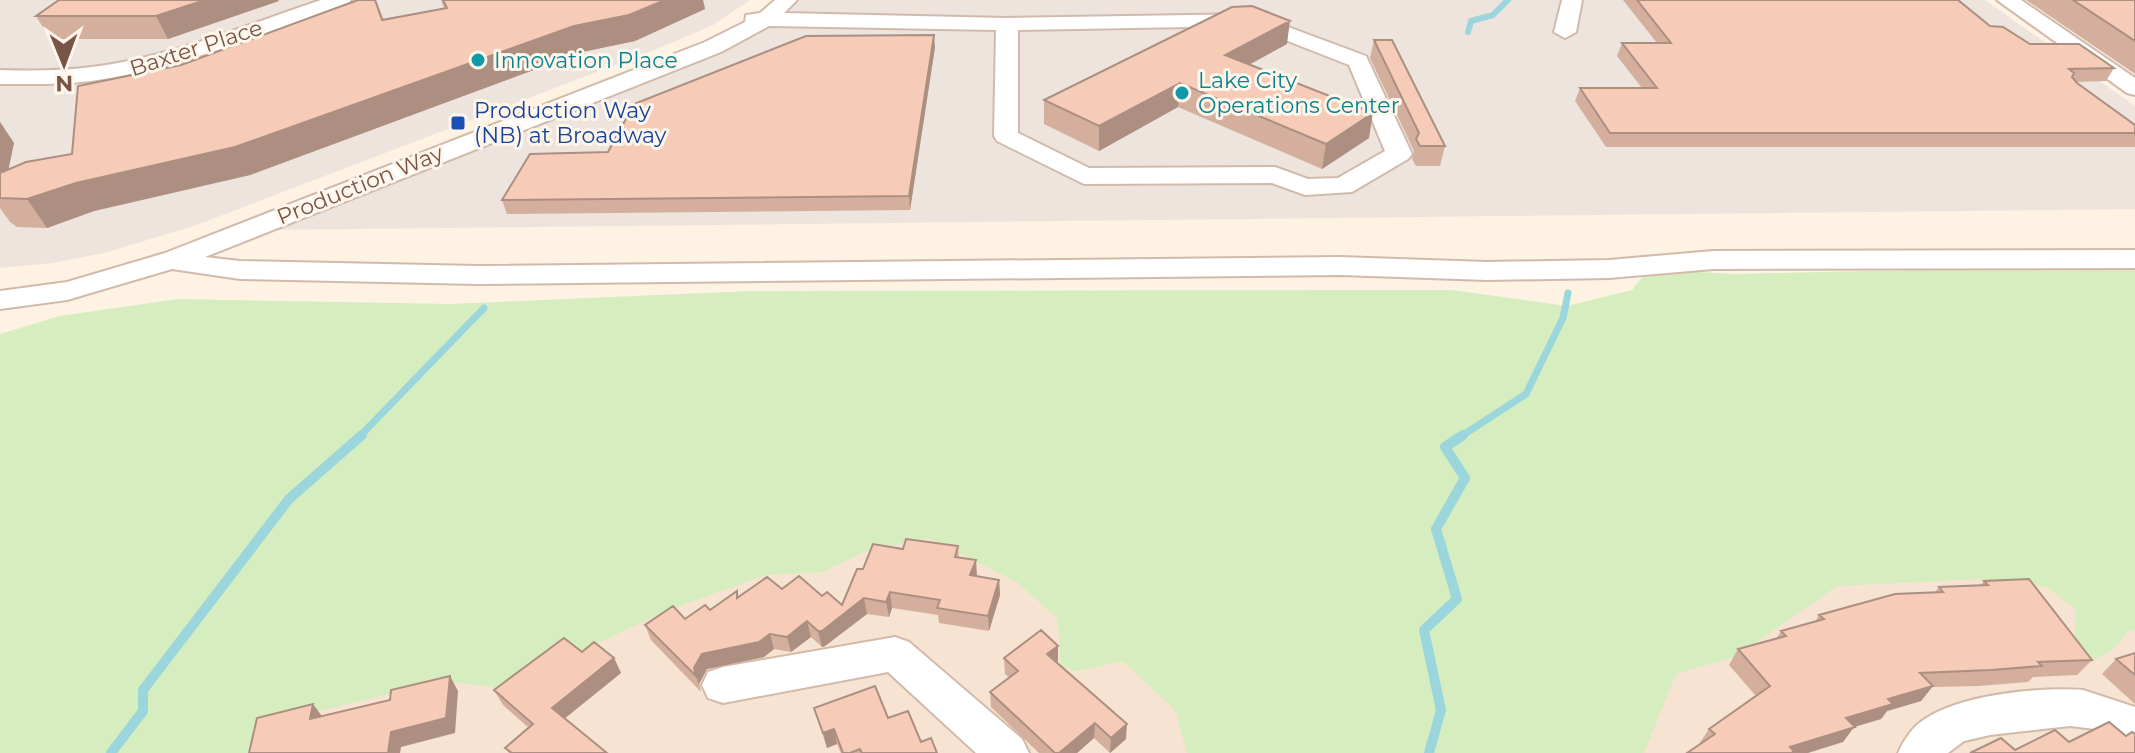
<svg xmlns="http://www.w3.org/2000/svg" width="2135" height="753" viewBox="0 0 2135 753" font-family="Montserrat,sans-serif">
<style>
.residential{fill:#f6e3d1}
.industrial{fill:#ede4de}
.green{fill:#d6edc0}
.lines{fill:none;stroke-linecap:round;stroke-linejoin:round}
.stream-far2{stroke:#9bd6dc;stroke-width:6}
.stream-far1{stroke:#9bd6dc;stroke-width:7}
.stream{stroke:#9bd6dc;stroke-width:10}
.minor-casing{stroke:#d2baab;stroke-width:4}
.minor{fill:#fff;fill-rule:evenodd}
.wall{fill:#d4af9e}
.shaded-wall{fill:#ac8f81}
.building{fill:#f6ccb8;stroke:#ac8f81;stroke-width:2}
.culture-dot{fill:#0f9aa8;stroke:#fff6eb;stroke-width:3}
.transit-dot{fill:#1a4fb4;stroke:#fff6eb;stroke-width:3}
.labels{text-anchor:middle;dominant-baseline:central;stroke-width:6;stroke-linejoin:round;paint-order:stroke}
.far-street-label{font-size:22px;fill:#785547;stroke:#fff6eb}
.far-culture-label{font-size:22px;fill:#0d838f;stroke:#fff6eb;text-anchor:start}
.far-transit-label{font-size:22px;fill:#164399;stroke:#fff6eb;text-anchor:start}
</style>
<rect width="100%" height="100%" fill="#fef2e3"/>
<!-- residential -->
<path class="residential" d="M948 488 1165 683 1201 753H211L230 711Z
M1751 565 2135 581V753H1570Z"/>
<!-- industrial -->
<path class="industrial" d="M0 0H750L713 25 662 47 194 226 104 253 52 263 0 268Z
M798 0H1985L2135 106V209L267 230 769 23Z"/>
<!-- green -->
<path class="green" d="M2135 265V631L2130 630 2110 652 2076 667 2065 656 2075 634 2076 609 2046 587 1983 579 1837 586 1737 656 1676 674 1644 753H1187L1175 710 1123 661 1076 671 1061 666 1057 618 1017 582 928 538 866 551 822 572 765 575 666 611 502 688 442 681 257 726 252 753H0V334L60 316 178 299 450 304 750 291 1451 290 1567 306 1632 290 1649 269 1733 274Z"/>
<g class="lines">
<!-- stream-far2 -->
<path class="stream-far2" d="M1468 32 1471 21 1493 15 1508 0"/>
<!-- stream-far1 -->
<path class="stream-far1" d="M359 437 484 308
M1460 437 1526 394 1563 318 1568 293"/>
<!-- stream -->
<path class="stream" d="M111 753 143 711V690L289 499 362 435
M1429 753 1441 710 1424 630 1457 599 1436 529 1465 478 1445 447 1463 435"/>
<defs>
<path id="minor" d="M321 0H351L348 4C264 33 180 69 91 81 61 85 31 84 0 84V70C31 71 61 71 92 67 171 57 246 25 321 0Z
M775 0H797L784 13 1007 18 1253 14 1366 56 1412 154 1408 159 1352 192 1305 195 1272 183 1084 184 997 141 994 136 996 30 769 26 721 52 205 257 240 261 478 266 1340 257 1487 262 1609 260 1713 251 2135 250V268L1713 269 1609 278 1487 280 1340 275 478 284 240 279 172 269 67 300 0 309V291L67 282 165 253 705 42 745 22 746 15 760 13ZM1250 26 1349 65 1385 151 1338 178 1308 179 1275 167 1089 168 1018 133V30Z
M1562 0H1582L1576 32 1565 38 1554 32Z
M1997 0H2021L2135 78V95L2127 93Z
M895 637 909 642 1022 739 1029 753H976L888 672 723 703 708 698 702 685 708 672 723 667Z
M2083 690 2135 707V748L2095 729 2070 726 1990 735 1964 741 1948 753H1898C1904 740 1912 727 1925 719 1962 694 2039 687 2083 690Z"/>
</defs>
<!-- minor casing -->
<use href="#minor" class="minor-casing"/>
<!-- minor -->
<use href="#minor" class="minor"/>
</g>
<!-- wall -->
<path class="wall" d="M376 0 384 20 444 8 441 0H703L705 9 635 41 582 52 250 175 94 211 47 228 17 227 10 222 0 208V122L14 143 8 170 72 154 181 65Z
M1623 0H1958L1990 26 2030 44 2114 68 2106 81 2076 82 2135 125V147H1606L1575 101 1580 88H1642L1617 56 1622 43H1657Z
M2026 0H2135V74Z
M279 1 168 39H50L36 16Z
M1374 40 1445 146 1440 166H1416L1412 159 1414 151 1370 58Z
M1287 44 1249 64 1369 138 1322 169 1178 107 1099 151 1044 124V100Z
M935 47 910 210 507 214 502 200 608 152Z
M958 546 959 558 977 576 999 580 1000 595 989 631 939 623 938 615 892 608 889 617 867 614 825 646 822 647 811 637 791 652 774 649 764 657 707 669 699 684 701 692 651 640 645 625 685 619 710 610 737 591 739 597 782 589 822 596 842 605 863 569 903 549Z
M1984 581 2092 660 2077 675 2033 677 2028 682 1978 686 1932 687 1921 701 1887 711 1881 719 1854 727 1843 742 1699 744 1709 729 1756 696 1729 665 1738 649 1776 639 1781 631 1815 622 1819 615 1935 592 1939 587 1980 586Z
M582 652 614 658 621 673 565 718 607 753H509L505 748 529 728 503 705 494 690Z
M2135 653V704L2102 674 2116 659Z
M1004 658 1058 661 1057 662 1126 739 1110 753 1094 738 1077 753H1039L991 707 990 692 1009 677 1005 674Z
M814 708 888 718 937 753H841L837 744 827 748Z"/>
<!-- shaded-wall -->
<path class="shaded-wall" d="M205 0H278L279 1 168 39 156 16Z
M665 0H703L705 9 635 41 582 52 250 175 94 211 47 228 27 199 574 26Z
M1290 21 1287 44 1223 79 1225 55Z
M934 35 935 47 910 210 909 196Z
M1180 83 1178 107 1099 151V126Z
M1373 113 1369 138 1322 169 1326 144Z
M0 122 14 143 3 195 0 197Z
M976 560 977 576 970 575Z
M999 580 1000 595 989 631 988 616Z
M890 592 892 608 889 617 886 602Z
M864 598 867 614 825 646 822 647 818 631Z
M807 621 811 637 791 652 787 637Z
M770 634 774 649 764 657 707 669 699 684 701 692 694 668 702 654Z
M1058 646V661L1048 669 1047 654Z
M614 658 621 673 559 723 552 708Z
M450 676 458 691 455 733 401 747 400 753H388L391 732Z
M1933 686 1921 701 1887 711 1881 719 1854 727 1843 742 1808 753H1786L1790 747 1846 718 1888 699Z
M313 704 324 719H310Z
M1095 723 1094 738 1077 753H1059Z
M1127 724 1126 739 1110 753 1111 738Z
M834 729 837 744 827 748 823 733Z"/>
<!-- building -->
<path class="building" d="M59 0H205L156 16H36Z
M358 0H375L382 20 447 8 443 0H665L629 15 574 26 235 147 76 183 27 199 0 198V173L26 162 72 154 78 86 181 65Z
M1637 0H1958L1990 26 2003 27 2030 44H2079L2114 68 2069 69 2074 73 2072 77 2077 83 2135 125V133H1610L1580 88H1657L1622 43H1671Z
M2073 0H2135V41Z
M1252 6 1290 21 1225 55 1373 113 1326 144 1180 83 1099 126 1044 100 1232 7Z
M934 35 909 196 502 200 530 154 608 152 634 104 806 36Z
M1374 40H1392L1445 146H1420L1416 139 1419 133Z
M906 539 958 546 955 557 976 560 970 575 999 580 988 616 937 608 940 600 890 592 886 602 864 598 822 631H818L807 621 787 637 770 634 759 642 702 654 694 668 696 676 645 625 673 606 685 619 705 605 710 610 737 591V598L767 577 782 589 799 576 822 596 827 592 842 605 857 569H863L873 544 903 549Z
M2029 579 2092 660 2038 662 2042 666 1991 670 1920 673 1933 686 1888 699 1893 704 1846 718 1855 727 1790 747 1794 751 1791 753H1687L1715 734 1709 729 1770 686 1738 649 1786 636 1781 631 1824 619 1819 615 1895 594 1943 592 1939 587 1988 585 1984 581Z
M1041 630 1058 646 1047 654 1127 724 1111 738 1095 723 1059 753H1055L990 692 1018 671 1004 658Z
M564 638 582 652 594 642 614 658 552 708 607 753H512L505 748 533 724 494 690Z
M2135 653V675L2116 659Z
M450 676 446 718 391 732 388 753H249L257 718 313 704 310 719 390 700 391 690Z
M875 686 888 718 908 711 921 742 931 738 937 753H862L860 749 850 753H843L834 729 823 733 814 708Z
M2109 722 2126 736 2132 732 2135 734V753H1970L2001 738 2015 750 2055 730 2069 742Z"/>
<!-- markers -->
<g class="culture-dot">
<circle cx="478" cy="60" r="8"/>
<circle cx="1182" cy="93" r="8"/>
</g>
<rect class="transit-dot" x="450" y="115" width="16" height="16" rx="4"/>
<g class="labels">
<!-- far-street labels -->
<g class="far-street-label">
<text transform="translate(196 48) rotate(-18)">Baxter Place</text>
<text transform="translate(360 185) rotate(-22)">Production Way</text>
</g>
<!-- far-culture labels -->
<g class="far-culture-label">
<text x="494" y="60">Innovation Place</text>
<text x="1198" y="80">Lake City<tspan x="1198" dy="25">Operations Center</tspan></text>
</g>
<!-- far-transit labels -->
<g class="far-transit-label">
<text x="474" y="110">Production Way<tspan x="474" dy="25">(NB) at Broadway</tspan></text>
</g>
</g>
<!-- north arrow -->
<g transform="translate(64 64) rotate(179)" stroke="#fff6eb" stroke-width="6" paint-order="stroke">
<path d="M0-6L14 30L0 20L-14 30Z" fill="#785547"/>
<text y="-12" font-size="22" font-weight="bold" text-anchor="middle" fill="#785547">N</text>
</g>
</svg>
